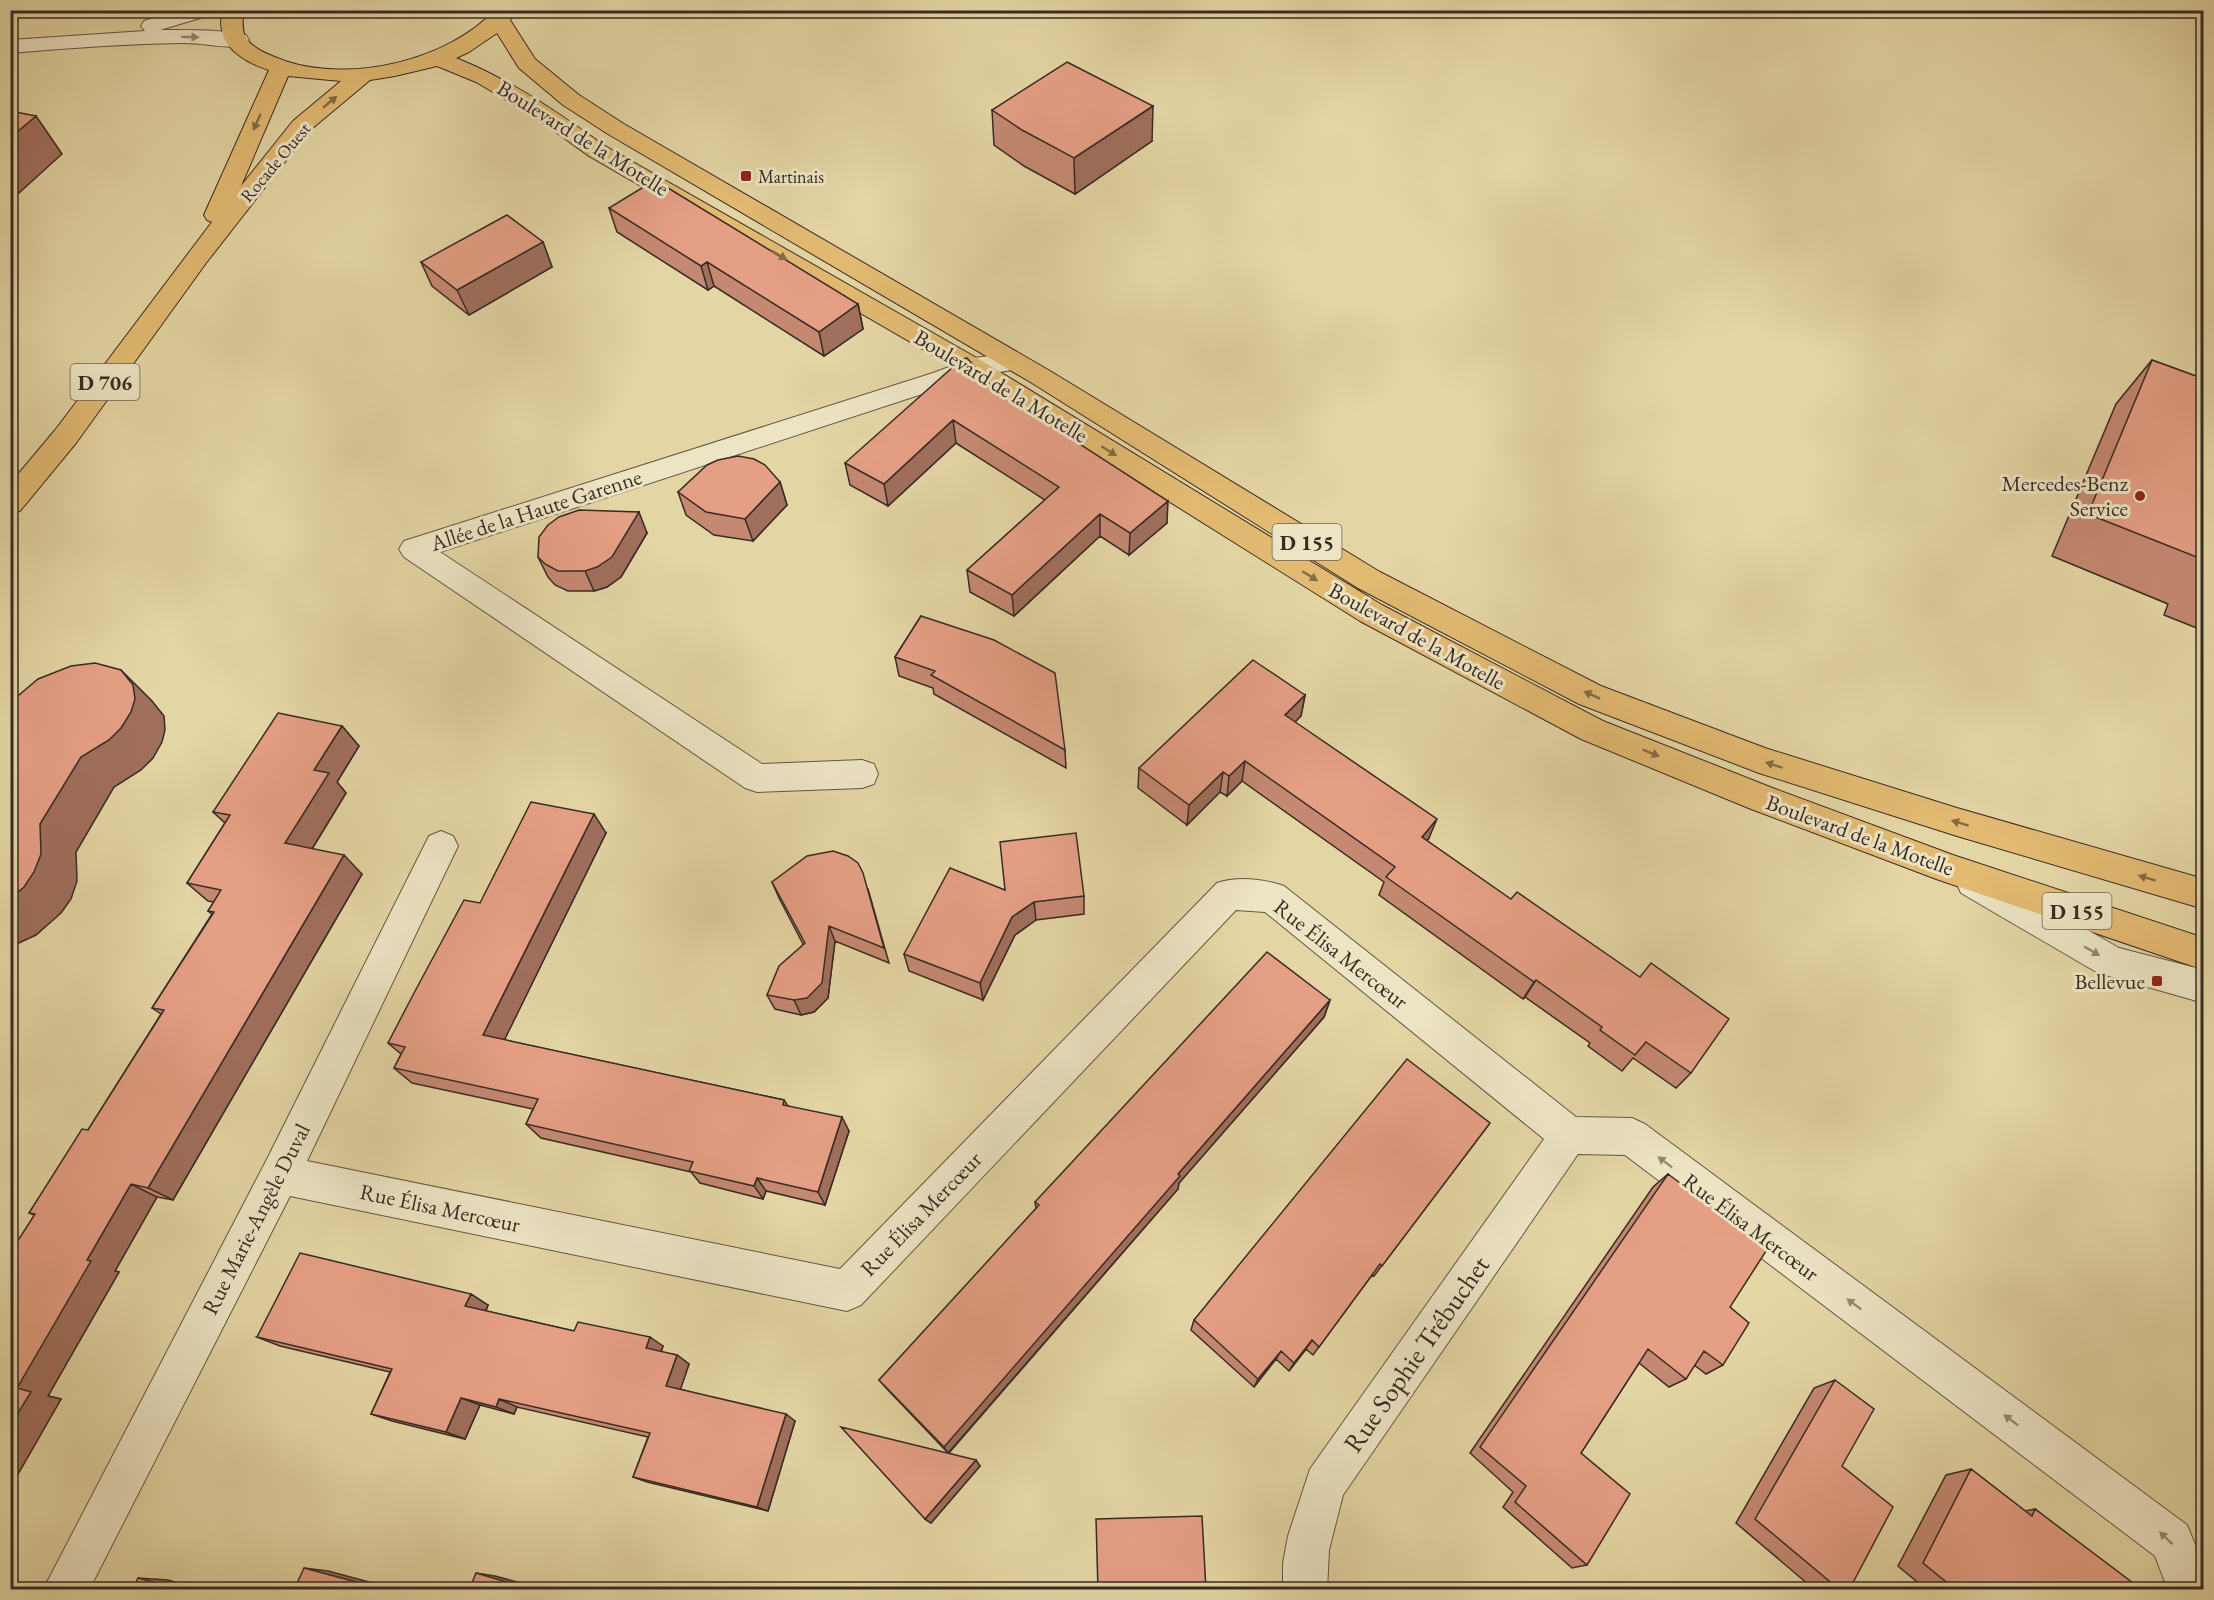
<svg xmlns="http://www.w3.org/2000/svg" width="2214" height="1600" viewBox="0 0 2214 1600" font-family="'EB Garamond',serif">
<style>
.lines{fill:none;stroke-linecap:round;stroke-linejoin:round}
.minor-casing{stroke:#635644;stroke-width:2}
.major-casing{stroke:#382b24;stroke-width:2}
.minor{fill:#ede4c4;fill-rule:evenodd}
.major{fill:#e2ba72;fill-rule:evenodd}
.wall{fill:#c58972;stroke:#382b24;stroke-width:1.5}
.shaded-wall{fill:#a06f5d;stroke:#382b24;stroke-width:1.5}
.building{fill:#e59f85;stroke:#382b24;stroke-width:1.5}
.oneway{fill:#928874}
.oneway2{fill:#846b47}
.poi-dot{fill:#8f2418;stroke:#ede4c4;stroke-width:2}
.labels{text-anchor:middle;dominant-baseline:central;stroke-width:6;stroke-linejoin:round;paint-order:stroke}
.far-street-label{font-size:18px;fill:#382b24;stroke:#ede4c4}
.far-poi-label{font-size:18px;fill:#382b24;stroke:#ede4c4;text-anchor:start}
.shield{fill:#ede4c4;stroke:#6e6254;stroke-width:1.5}
.shield-label{font-size:21px;font-weight:bold;fill:#382b24}
.street-label{font-size:22px;fill:#382b24;stroke:#ede4c4}
.poi-label{font-size:22px;fill:#382b24;stroke:#ede4c4;text-anchor:end}
.near-street-label{font-size:27px;fill:#382b24;stroke:#ede4c4}
</style>
<rect width="100%" height="100%" fill="#e4d5a4"/>
<filter id="stains"><feTurbulence type="fractalNoise" baseFrequency=".00333" numOctaves="4"/><feColorMatrix values="0 0 0 0 .2 0 0 0 0 .09 0 0 0 0 .02 0 0 0 .5 -.17"/></filter>
<radialGradient id="worn" r=".72"><stop offset=".6" stop-color="#630" stop-opacity="0"/><stop offset="1" stop-color="#630" stop-opacity=".3"/></radialGradient>
<g class="lines">
<defs>
<path id="minor" d="M179 10H212L210 15 160 30C188 30 218 29 246 35L249 40 246 45C226 50 202 42 181 43 124 44 68 48 10 53V40L145 31 141 26 144 21Z
M1014 353 1023 356 1027 362 1023 368 977 376 440 552 762 764 862 760 874 764 878 774 874 784 862 788 757 792 745 788 404 557 399 549 404 541 933 373 973 358Z
M441 831 453 836 458 846 307 1161 840 1269 1217 883C1237 876 1264 879 1284 886L1576 1117 1632 1118 1645 1124 2187 1525 2204 1566V1590H2168L2155 1556 1625 1155 1578 1154 1343 1495 1329 1550 1327 1590H1283V1563L1288 1536 1310 1469 1544 1139 1265 912 1236 910 861 1305 847 1311 290 1196 89 1590H43L266 1161 429 836Z
M1973 867 1985 871 2119 948 2204 970V1003L2098 973 1961 893 1956 882 1961 871Z"/>
<path id="major" d="M221 10H243C243 19 241 30 246 38 254 50 272 56 285 61 351 83 447 61 495 10H517L510 20 535 59 579 95 624 124 1050 371 1380 572 1601 686 1765 748 1957 808 2204 879V909L1957 836 1759 773 1579 704 1358 588 1032 383 608 134 563 105 519 68 497 33 469 52 456 58C511 80 557 112 605 146L982 361 1382 605 1603 721 1775 789 1953 855 2204 938V970L1939 880 1751 809 1581 739 1360 621 964 373 589 156 532 115 476 82 437 66 395 76 370 80 309 131 206 263 76 443 20 511 10 514V484L56 429 212 222 207 220 204 215 269 70C250 64 225 51 222 30 220 24 222 17 221 10ZM288 76 341 81 293 121 241 186Z"/>
</defs>
<!-- minor casing -->
<use href="#minor" class="minor-casing"/>
<!-- major casing -->
<use href="#major" class="major-casing"/>
<!-- minor -->
<use href="#minor" class="minor"/>
<!-- major -->
<use href="#major" class="major"/>
</g>
<!-- wall -->
<path class="wall" d="M992 110 1152 141 1075 194 1024 166 994 145Z
M609 208 858 304 863 329 824 356 714 286 708 290 617 232Z
M543 242 552 267 469 315 432 286 421 262Z
M2152 360 2204 379V631L2164 615 2168 604 2052 556 2116 404Z
M992 388 1167 523 1129 555 1100 536 1014 616 970 592 967 570 1045 500 956 443 888 506 850 485 845 463Z
M780 482 787 505 753 541 714 535 686 515 678 492Z
M647 533 621 577 607 587 594 591H568L555 585 548 577 538 557Z
M921 616 1065 750 1066 768 934 694 933 688 899 676 895 657Z
M1305 695 1301 716 1295 722 1429 838 1427 841 1691 1073 1676 1088 1633 1058 1622 1071 1588 1046 1590 1043 1525 997 1523 999 1379 895 1384 882 1242 781 1227 796 1220 792 1187 825 1138 788 1139 768Z
M342 726 359 746 337 782 346 793 312 849 362 874 173 1200 157 1197 115 1271 119 1272 48 1396 61 1399 10 1488 34 1215 29 1213 88 1130 161 1014 152 1008 212 914 208 911 214 902 208 901 187 883 225 823 213 812Z
M606 833 504 1040 784 1100 788 1106 849 1131 825 1205 766 1191 763 1199 700 1183 691 1172 541 1138 526 1124 533 1109 412 1083 394 1068 401 1054 388 1043 480 903Z
M772 882 868 889 889 963 835 941 828 998 814 1012 801 1015 775 1009 767 995 803 944 779 898Z
M1005 890 1084 896V914L1036 920 1015 935 983 1000 909 971 904 954Z
M1330 1000 1324 1017 1179 1183 1178 1189 949 1453 980 1466 931 1523 925 1519 948 1453 886 1388 879 1380 1036 1209 1035 1202Z
M1490 1123 1374 1276 1372 1275 1313 1355 1306 1349 1289 1371 1276 1359 1254 1387 1191 1330 1194 1320Z
M1668 1174 1730 1307 1723 1365 1706 1374 1694 1365 1686 1379 1669 1387 1639 1363 1581 1453 1587 1565 1572 1568 1503 1507 1513 1492 1470 1453 1653 1187Z
M488 1305 486 1311 574 1331 663 1346 661 1352 677 1355 689 1364 680 1389 795 1421 768 1511 647 1482 633 1477 648 1437 517 1407 514 1414 480 1405 465 1439 392 1421 371 1414 390 1372 280 1346 257 1337Z
M1835 1380 1849 1590H1815L1736 1523 1814 1388Z
M1971 1469 2025 1511 2035 1509 2135 1590H1927L1898 1566 1946 1475Z"/>
<!-- shaded-wall -->
<path class="shaded-wall" d="M1153 106 1152 141 1075 194 1074 158Z
M36 116 62 154 10 201V138Z
M543 242 552 267 469 315 457 290Z
M707 262 714 286 708 290 701 266Z
M858 304 863 329 824 356 819 332Z
M953 420 956 443 888 506 884 484Z
M780 482 787 505 753 541 745 519Z
M1168 501 1167 523 1129 555 1130 533Z
M639 512 647 533 621 577 607 587 594 591 585 571Z
M1100 514V536L1014 616 1012 595Z
M121 670 152 701 164 716 165 730 162 742 153 758 141 770 114 787 76 852 77 881 71 899 61 913 36 935 10 947V899L40 824Z
M1305 695 1301 716 1281 736 1285 715Z
M342 726 359 746 337 782 346 793 304 862 285 843 314 770Z
M1245 761 1242 781 1227 796 1229 776Z
M1223 772 1220 792 1187 825 1189 805Z
M594 814 606 833 499 1051 483 1035Z
M1437 819 1429 838 1414 856 1422 837Z
M344 855 362 874 173 1200 148 1188Z
M1034 902 1036 920 1015 935 983 1000 980 983 1012 917Z
M829 926 835 941 828 998 814 1012 801 1015 794 1000Z
M1536 980 1525 997 1523 999 1534 982Z
M1330 1000 1324 1017 1179 1183 1178 1189 948 1453 944 1447 1178 1174Z
M842 1117 849 1131 825 1205 818 1192Z
M757 1178 766 1191 763 1199 754 1186Z
M131 1184 157 1197 115 1271 119 1272 48 1396 61 1399 10 1488V1426L17 1388 87 1260Z
M471 1294 488 1305 483 1316 465 1306Z
M650 1337 663 1346 659 1357 646 1348Z
M1312 1340 1306 1349 1289 1371 1294 1363Z
M1281 1351 1276 1359 1254 1387 1258 1379Z
M677 1355 689 1364 679 1394 666 1386Z
M461 1398 480 1405 465 1439 446 1432Z
M499 1399 517 1407 514 1414 496 1407Z
M786 1414 795 1421 768 1511 757 1507Z
M976 1460 980 1466 931 1523 925 1519Z
M304 1568 328 1571 399 1590H386Z
M476 1573 495 1576 535 1587 534 1590H515Z
M138 1578 168 1580 201 1590H181Z"/>
<!-- building -->
<path class="building" d="M1067 62 1153 106 1074 158 1022 130 992 110Z
M10 111 36 116 10 138Z
M655 180 858 304 819 332 707 262 701 266 609 208Z
M507 215 543 242 457 290 421 262Z
M967 358 991 385 990 386 1168 501 1130 533 1100 514 1012 595 967 570 1059 487 953 420 884 484 845 463 962 359Z
M2152 360 2204 379V560L2088 514Z
M738 456 754 459 765 465 780 482 745 519 706 512 678 492 707 465 718 460Z
M579 510 639 512 612 557 597 567 585 571H558L545 564 538 557 539 537 548 525 559 517Z
M921 616 994 640 1055 673 1065 750 931 675 935 671 895 657Z
M1253 660 1305 695 1285 715 1437 819 1422 837 1511 899 1517 892 1640 977 1651 963 1729 1019 1691 1073 1646 1042 1635 1055 1600 1030 1602 1027 1536 980 1534 982 1386 877 1395 867 1245 761 1229 776 1223 772 1189 805 1139 768Z
M95 663 121 670 133 685 135 699 131 712 121 728 109 740 81 757 40 824 41 854 34 872 24 887 10 899V705L12 701 38 679 71 666Z
M278 713 342 726 314 770 329 773 285 843 344 855 148 1188 131 1184 87 1260 91 1261 17 1388 31 1392 10 1426V1253L35 1214 29 1213 82 1129 88 1130 164 1010 152 1008 214 912 208 911 221 890 187 883 230 815 213 812Z
M531 802 594 814 483 1035 784 1100 783 1105 842 1117 818 1192 757 1178 754 1186 689 1171 693 1162 526 1124 538 1099 394 1068 405 1047 388 1043 414 993 464 900 480 903Z
M1076 833 1084 896 1034 902 1012 917 980 983 904 954 950 868 1005 890 1000 842Z
M833 851 848 856 858 863 863 873 884 948 829 926 822 983 807 998 794 1000 767 995 779 966 805 943 772 882 807 856Z
M1267 952 1330 1000 1178 1174 1180 1176 944 1447 879 1380 1039 1205 1035 1202Z
M1407 1059 1490 1123 1382 1266 1380 1264 1319 1347 1312 1340 1294 1363 1281 1351 1258 1379 1194 1320Z
M1668 1174 1768 1248 1730 1307 1749 1323 1723 1365 1704 1351 1686 1379 1648 1349 1581 1453 1630 1494 1587 1565 1515 1502 1526 1486 1480 1447Z
M300 1253 471 1294 465 1306 574 1331 578 1322 650 1337 646 1348 677 1355 666 1386 786 1414 757 1507 633 1477 650 1433 499 1399 496 1407 461 1398 446 1432 371 1414 392 1369 257 1337Z
M1835 1380 1874 1409 1842 1466 1893 1507 1849 1590H1840L1755 1519Z
M841 1427 976 1460 925 1519Z
M1971 1469 2032 1516 2035 1509 2133 1583 2135 1590H1956L1923 1563Z
M1202 1516 1206 1590H1098L1096 1519Z
M304 1568 386 1590H294Z
M476 1573 517 1585 515 1590H469Z
M138 1578 181 1590H132Z"/>
<!-- one-way arrows -->
<defs><path id="oneway-solid" d="M-6-.8H1V-3.2L6.5 0L1 3.2V.8H-6Z" transform="scale(1.5)"/></defs>
<g class="oneway">
<use href="#oneway-solid" transform="translate(190 37) rotate(1)"/>
<use href="#oneway-solid" transform="translate(2092 951) rotate(30)"/>
<use href="#oneway-solid" transform="translate(1665 1162) rotate(-143)"/>
<use href="#oneway-solid" transform="translate(1854 1304) rotate(-143)"/>
<use href="#oneway-solid" transform="translate(2011 1420) rotate(-143)"/>
<use href="#oneway-solid" transform="translate(2166 1538) rotate(-136)"/>
</g>
<g class="oneway2">
<use href="#oneway-solid" transform="translate(330 102) rotate(-40)"/>
<use href="#oneway-solid" transform="translate(257 122) rotate(114)"/>
<use href="#oneway-solid" transform="translate(779 255) rotate(30)"/>
<use href="#oneway-solid" transform="translate(1109 451) rotate(32)"/>
<use href="#oneway-solid" transform="translate(1310 576) rotate(32)"/>
<use href="#oneway-solid" transform="translate(1592 695) rotate(-156)"/>
<use href="#oneway-solid" transform="translate(1651 753) rotate(22)"/>
<use href="#oneway-solid" transform="translate(1774 765) rotate(-162)"/>
<use href="#oneway-solid" transform="translate(1960 823) rotate(-163)"/>
<use href="#oneway-solid" transform="translate(2147 878) rotate(-164)"/>
</g>
<!-- markers -->
<g class="poi-dot">
<rect x="740" y="170" width="12" height="12" rx="3"/>
<circle cx="2140" cy="496" r="6"/>
<rect x="2151" y="975" width="12" height="12" rx="3"/>
</g>
<g class="labels">
<!-- far-street labels -->
<g class="far-street-label">
<text transform="translate(275 162) rotate(-50)">Rocade Ouest</text>
</g>
<!-- far-poi labels -->
<g class="far-poi-label">
<text x="758" y="176">Martinais</text>
</g>
<!-- shield labels -->
<g class="shield">
<rect x="70.5" y="364" width="69" height="36" rx="4.5"/>
<rect x="1272.5" y="524" width="69" height="36" rx="4.5"/>
<rect x="2042.5" y="893" width="69" height="36" rx="4.5"/>
</g>
<g class="shield-label">
<text x="105" y="382">D 706</text>
<text x="1307" y="542">D 155</text>
<text x="2077" y="911">D 155</text>
</g>
<!-- street labels -->
<g class="street-label">
<text transform="translate(583 138) rotate(32)">Boulevard de la Motelle</text>
<text transform="translate(1001 386) rotate(31)">Boulevard de la Motelle</text>
<text transform="translate(536 510) rotate(-18)">Allée de la Haute Garenne</text>
<text transform="translate(1417 636) rotate(29)">Boulevard de la Motelle</text>
<text transform="translate(1860 835) rotate(20)">Boulevard de la Motelle</text>
<text transform="translate(1341 954) rotate(38)">Rue Élisa Mercœur</text>
<text transform="translate(440 1208) rotate(12)">Rue Élisa Mercœur</text>
<text transform="translate(921 1214) rotate(-46)">Rue Élisa Mercœur</text>
<text transform="translate(256 1219) rotate(-63)">Rue Marie-Angèle Duval</text>
<text transform="translate(1751 1227) rotate(37)">Rue Élisa Mercœur</text>
</g>
<!-- poi labels -->
<g class="poi-label">
<text x="2128" y="483">Mercedes-Benz<tspan x="2128" dy="25">Service</tspan></text>
<text x="2145" y="981">Bellevue</text>
</g>
<!-- near-street labels -->
<g class="near-street-label">
<text transform="translate(1416 1354) rotate(-55)">Rue Sophie Trébuchet</text>
</g>
</g>
<!-- margin -->
<rect width="2214" height="1600" fill="none" stroke="#e4d5a4" stroke-width="36"/>
<rect x="12" y="12" width="2190" height="1576" fill="none" stroke="#382b24" stroke-width="3"/>
<rect x="18" y="18" width="2178" height="1564" fill="none" stroke="#382b24" stroke-width="1.5"/>
<rect width="100%" height="100%" filter="url(#stains)"/>
<rect width="100%" height="100%" fill="url(#worn)"/>
</svg>
